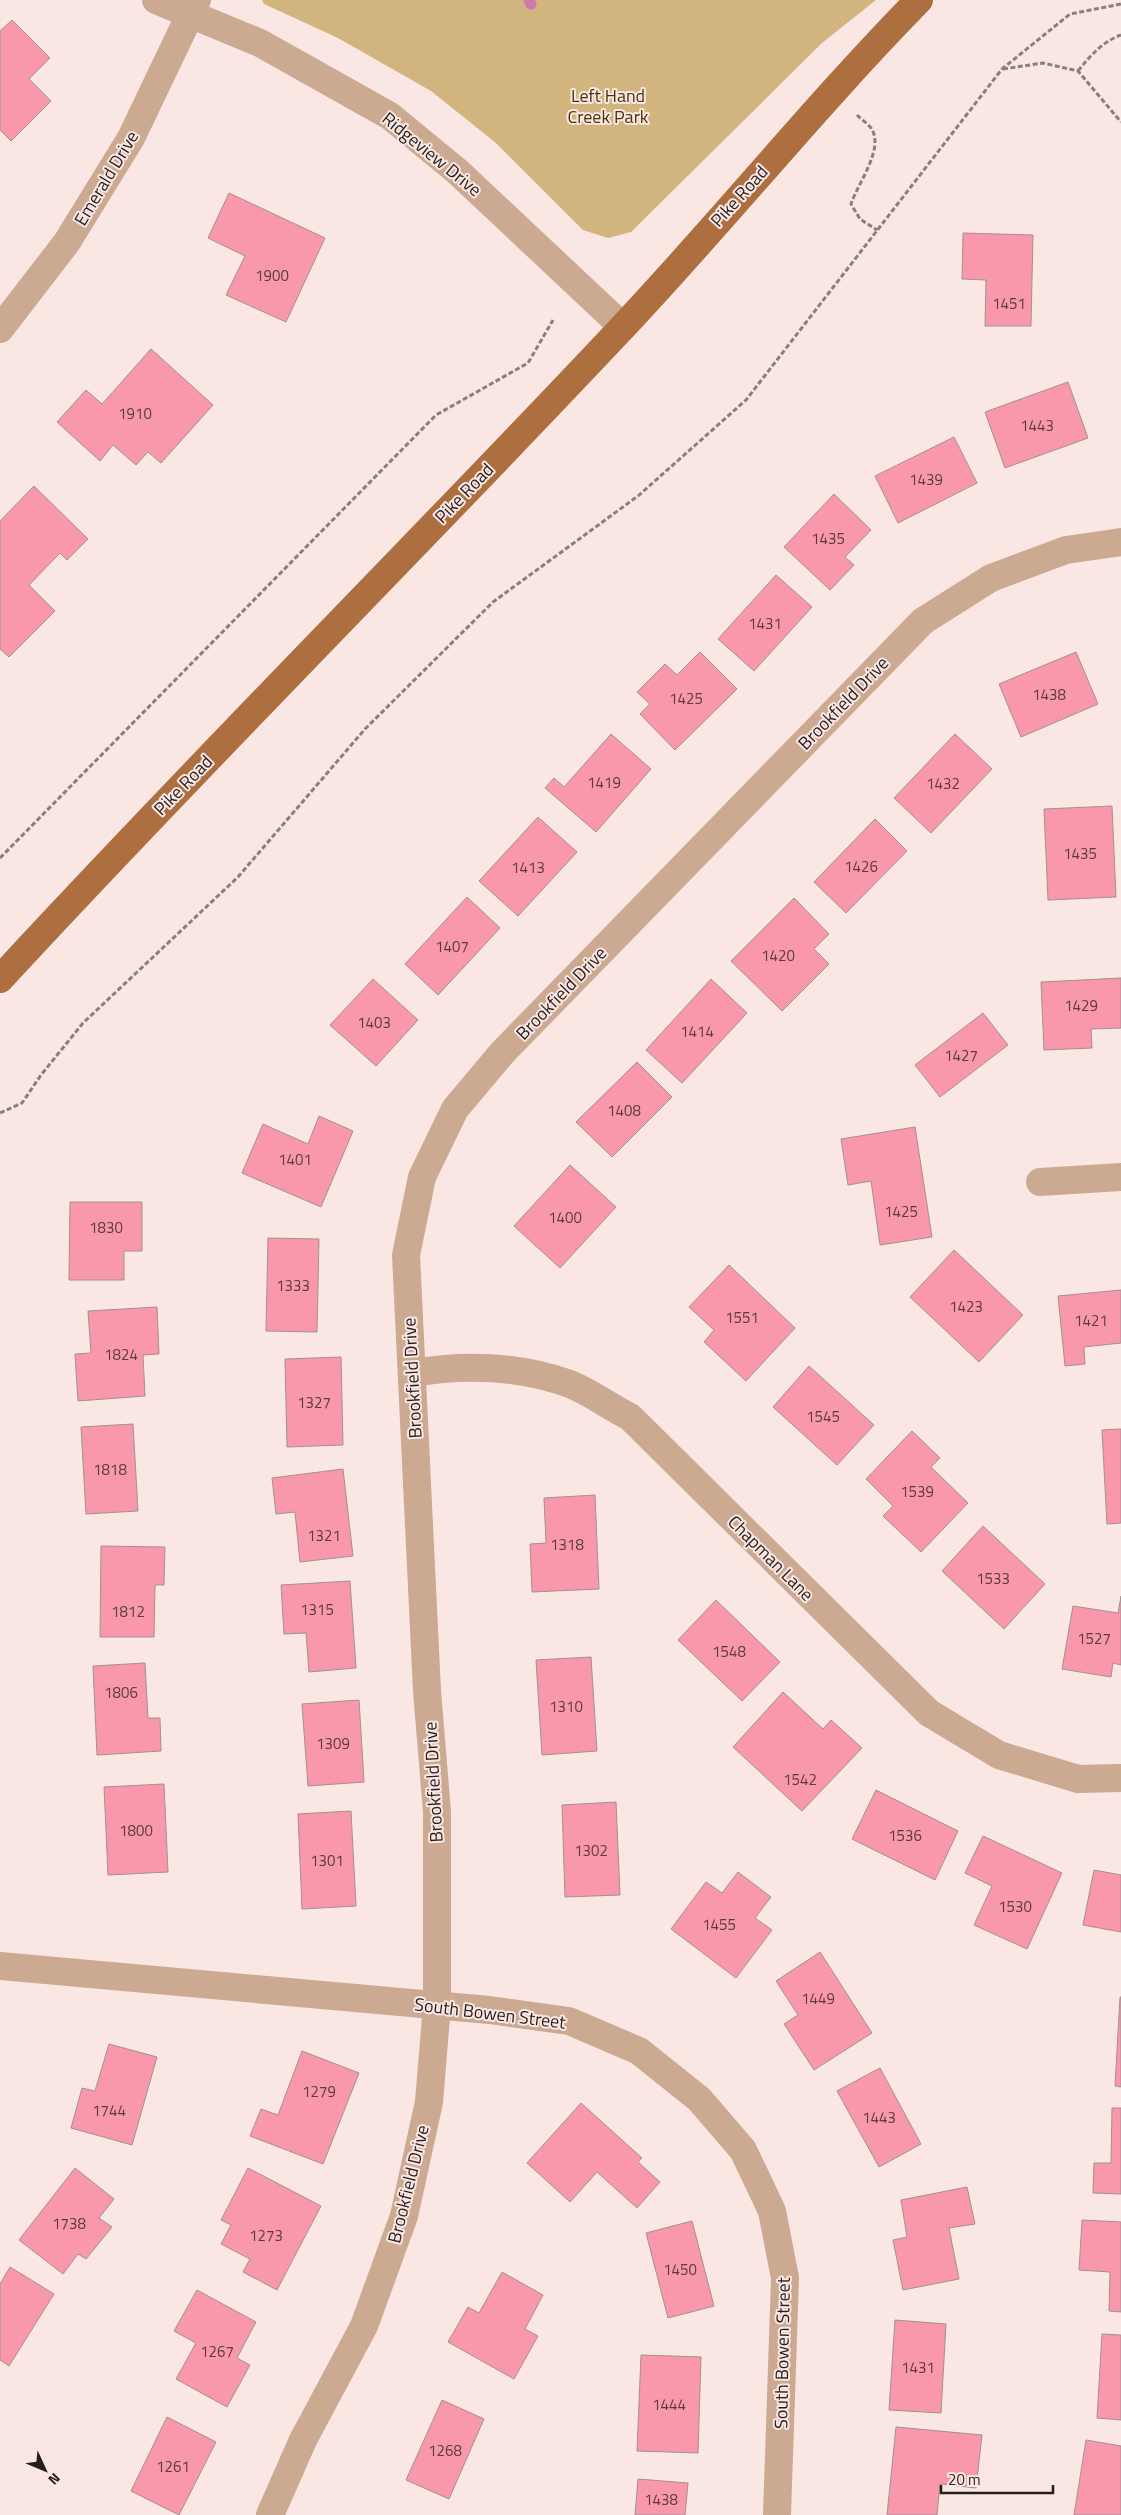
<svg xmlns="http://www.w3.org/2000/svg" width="1121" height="2515" viewBox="0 0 1121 2515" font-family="'Titillium Web',sans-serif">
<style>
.green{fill:#d2b47f}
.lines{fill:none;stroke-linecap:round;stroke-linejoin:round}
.stream{stroke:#cc7bae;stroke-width:11}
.building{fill:#f997ab;stroke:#a29092}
.path{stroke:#8b7e7b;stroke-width:3;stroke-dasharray:5 2.5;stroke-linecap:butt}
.minor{stroke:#cca991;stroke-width:28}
.major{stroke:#ad6f3f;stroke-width:28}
.labels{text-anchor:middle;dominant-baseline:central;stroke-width:4;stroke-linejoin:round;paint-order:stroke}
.number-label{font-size:15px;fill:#5a3c40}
.park-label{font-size:18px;fill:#47340d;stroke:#fae7e3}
.street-label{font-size:18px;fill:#251e1c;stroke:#fae7e3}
</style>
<rect width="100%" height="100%" fill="#fae7e3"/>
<!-- green -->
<path class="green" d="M262 0H876L822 43 631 232 608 238 583 230 496 143 431 91 338 38 264 4Z"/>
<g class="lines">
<!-- stream -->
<path class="stream" d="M529 0 531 4"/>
</g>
<!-- building -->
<path class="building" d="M12 20 50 58 29 79 51 101 11 141 0 130V31Z
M229 193 325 238 286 322 226 295 245 256 208 238Z
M963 233 1033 235 1031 326H985L986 280 962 279Z
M151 349 213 405 161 463 148 452 136 465 113 445 100 461 57 422 86 390 102 404Z
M1068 382 1088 438 1005 468 985 412Z
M954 437 977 483 898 523 875 476Z
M34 486 88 539 67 560 60 553 29 585 55 611 9 657 0 649V521Z
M834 494 871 530 845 557 854 565 830 590 784 547Z
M776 575 812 607 754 671 718 639Z
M700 652 737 689 675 750 640 714 650 704 637 692 665 664 677 675Z
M1076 652 1098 704 1021 737 999 684Z
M611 734 651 769 596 832 545 788 554 778 564 787Z
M955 734 992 769 931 833 894 798Z
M1112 806 1116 897 1048 900 1044 809Z
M538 817 577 852 518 916 479 881Z
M875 819 907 851 846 913 814 882Z
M467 897 500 928 438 995 405 964Z
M794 898 829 934 814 949 829 964 782 1011 731 961Z
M1121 978V1028L1091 1029 1092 1048 1044 1050 1041 982Z
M373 979 418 1020 376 1066 330 1025Z
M711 979 747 1013 682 1083 646 1050Z
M983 1013 1008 1045 940 1097 915 1065Z
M637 1062 672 1097 612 1157 576 1122Z
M319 1116 353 1131 321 1207 242 1173 263 1124 308 1144Z
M915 1127 932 1237 880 1245 871 1181 848 1185 841 1139Z
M570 1165 616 1207 560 1268 514 1226Z
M70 1202H142V1251H124V1280H69Z
M268 1238 319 1239 317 1332 266 1331Z
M954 1250 1023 1315 979 1362 910 1297Z
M729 1265 795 1328 746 1381 704 1342 714 1330 689 1307Z
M1121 1290V1343L1084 1347 1085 1364 1065 1366 1058 1296Z
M157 1307 159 1354 143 1355 145 1396 78 1401 75 1354 91 1353 88 1311Z
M341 1357 343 1445 287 1447 285 1359Z
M809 1366 874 1425 837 1465 773 1407Z
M133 1424 138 1511 86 1514 81 1427Z
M1121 1429V1523L1107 1524 1102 1430Z
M912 1431 940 1458 931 1467 968 1503 921 1552 883 1516 893 1506 866 1479Z
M343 1469 353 1556 300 1562 295 1512 276 1514 272 1478Z
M595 1495 599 1589 532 1592 530 1544 546 1543 544 1498Z
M983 1526 1045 1584 1004 1629 942 1571Z
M101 1546 165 1547 164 1585H155L154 1637H100Z
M350 1581 356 1668 309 1672 306 1633 284 1634 281 1585Z
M1121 1596V1665L1113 1663 1111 1677 1062 1669 1073 1606 1118 1613Z
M716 1600 780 1662 742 1701 678 1640Z
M591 1657 597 1751 542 1755 536 1660Z
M145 1663 148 1718H160L161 1751 97 1755 93 1666Z
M783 1692 823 1729 831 1720 862 1748 802 1811 733 1747Z
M359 1700 364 1782 308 1786 302 1704Z
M164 1784 168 1872 108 1875 104 1787Z
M876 1790 958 1831 935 1880 852 1839Z
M616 1802 620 1895 565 1897 562 1805Z
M351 1811 356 1906 302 1909 298 1814Z
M983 1836 1062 1873 1027 1949 974 1925 992 1886 965 1873Z
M1094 1870 1121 1875V1932L1083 1925Z
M738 1872 771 1897 755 1918 772 1930 736 1978 671 1929 706 1882 722 1893Z
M820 1952 872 2033 814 2070 784 2024 798 2015 776 1981Z
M1120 1997H1121V2087L1115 2086Z
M109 2044 157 2057 132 2145 71 2128 82 2088 95 2091Z
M302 2051 359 2073 323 2164 250 2136 261 2109 278 2115Z
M880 2068 921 2144 879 2167 837 2091Z
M581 2103 642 2158 638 2162 660 2182 637 2208 597 2172 570 2202 527 2163Z
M1112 2108H1121V2194L1093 2193 1094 2163H1111Z
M75 2168 114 2199 99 2218 112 2227 86 2259 78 2254 63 2274 19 2240Z
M248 2168 321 2206 277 2290 243 2272 250 2259 221 2244 231 2225 221 2220Z
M967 2187 975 2224 949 2228 959 2279 903 2290 893 2240 907 2237 901 2200Z
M1082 2220 1121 2222V2312L1109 2311 1110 2272 1079 2270Z
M692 2221 714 2306 668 2318 646 2233Z
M10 2267 54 2294 9 2366 0 2360V2284Z
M502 2272 543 2295 525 2329 538 2336 514 2379 448 2342 468 2307 479 2313Z
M197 2290 256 2322 237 2358 250 2365 227 2407 176 2379 196 2343 174 2331Z
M895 2320 946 2324 941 2413 889 2410Z
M1102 2334 1121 2335V2420L1097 2418Z
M641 2355 701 2357 698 2453 637 2451Z
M442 2400 484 2419 449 2499 406 2480Z
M167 2417 216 2442 179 2515 131 2491Z
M896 2427 982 2435 976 2488 940 2484 937 2515H887Z
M1086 2440 1121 2446V2515H1074Z
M638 2479 688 2483 685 2515H635Z"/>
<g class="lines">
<!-- path -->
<path class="path" d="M1003 69 1043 63 1078 71 1121 122
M1078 71C1091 55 1102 42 1121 35
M857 115C861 119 867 123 871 128 885 148 858 183 851 204L860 219 877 230
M0 858 436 415 528 363 553 320
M0 1113 22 1103 41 1075 83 1023 238 877 365 729 493 602 638 496 746 400 1002 69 1070 14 1121 4"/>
<!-- minor -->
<path class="minor" d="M156 0 260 43 390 116 458 172 623 327
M0 329 67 242 131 138 197 0
M1040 1182 1121 1177
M412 1373C464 1364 519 1366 570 1384 590 1392 610 1407 630 1417L929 1713 999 1755 1078 1779 1121 1778
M0 1966 489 2010 569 2021 639 2051 699 2099 743 2150 772 2211 785 2278 777 2515
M270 2515 303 2440 364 2326 404 2216 429 2102 437 2005V1812L427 1691 406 1255 422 1177 455 1109 502 1053 923 621 991 578 1066 550 1121 542"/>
<!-- major -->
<path class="major" d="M0 979C203 759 415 548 620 330 722 222 815 106 919 0"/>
</g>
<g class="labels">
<!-- number labels -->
<g class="number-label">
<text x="272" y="275">1900</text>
<text x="1009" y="303">1451</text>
<text x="135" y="413">1910</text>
<text x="1037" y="425">1443</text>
<text x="926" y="479">1439</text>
<text x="828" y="538">1435</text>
<text x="765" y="623">1431</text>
<text x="1049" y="694">1438</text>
<text x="686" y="698">1425</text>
<text x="604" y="782">1419</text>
<text x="943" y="783">1432</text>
<text x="1080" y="853">1435</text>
<text x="861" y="866">1426</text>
<text x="528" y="867">1413</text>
<text x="452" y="946">1407</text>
<text x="778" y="955">1420</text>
<text x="1081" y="1005">1429</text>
<text x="374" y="1022">1403</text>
<text x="697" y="1031">1414</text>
<text x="961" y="1055">1427</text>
<text x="624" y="1110">1408</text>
<text x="295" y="1159">1401</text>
<text x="901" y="1211">1425</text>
<text x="565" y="1217">1400</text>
<text x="106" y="1227">1830</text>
<text x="293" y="1285">1333</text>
<text x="966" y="1306">1423</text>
<text x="742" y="1317">1551</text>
<text x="1091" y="1320">1421</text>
<text x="121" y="1354">1824</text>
<text x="314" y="1402">1327</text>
<text x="823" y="1416">1545</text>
<text x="110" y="1469">1818</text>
<text x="917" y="1491">1539</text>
<text x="324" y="1535">1321</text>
<text x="567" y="1544">1318</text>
<text x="993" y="1578">1533</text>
<text x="317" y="1609">1315</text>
<text x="128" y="1611">1812</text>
<text x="1094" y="1638">1527</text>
<text x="729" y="1651">1548</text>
<text x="121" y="1692">1806</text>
<text x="566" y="1706">1310</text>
<text x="333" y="1743">1309</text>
<text x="800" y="1779">1542</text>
<text x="136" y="1830">1800</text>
<text x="905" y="1835">1536</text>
<text x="591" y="1850">1302</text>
<text x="327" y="1860">1301</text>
<text x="1015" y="1906">1530</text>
<text x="719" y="1924">1455</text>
<text x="818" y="1998">1449</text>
<text x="319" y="2091">1279</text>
<text x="109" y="2110">1744</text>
<text x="879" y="2117">1443</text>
<text x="69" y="2223">1738</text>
<text x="266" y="2235">1273</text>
<text x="680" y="2269">1450</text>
<text x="217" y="2351">1267</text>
<text x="918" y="2367">1431</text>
<text x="669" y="2404">1444</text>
<text x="445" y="2450">1268</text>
<text x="173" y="2466">1261</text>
<text x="661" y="2499">1438</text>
</g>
<!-- park labels -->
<g class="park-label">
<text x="608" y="95">Left Hand<tspan x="608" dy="21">Creek Park</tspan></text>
</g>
<!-- street labels -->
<g class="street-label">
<text transform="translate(432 154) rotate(39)">Ridgeview Drive</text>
<text transform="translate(106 178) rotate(-59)">Emerald Drive</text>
<text transform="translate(739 196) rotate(-48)">Pike Road</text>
<text transform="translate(464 493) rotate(-46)">Pike Road</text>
<text transform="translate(843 703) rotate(-46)">Brookfield Drive</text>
<text transform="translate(183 785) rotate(-46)">Pike Road</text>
<text transform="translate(561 993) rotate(-46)">Brookfield Drive</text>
<text transform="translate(412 1378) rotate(-93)">Brookfield Drive</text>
<text transform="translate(771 1558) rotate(45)">Chapman Lane</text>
<text transform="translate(433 1782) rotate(-93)">Brookfield Drive</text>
<text transform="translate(490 2013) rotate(7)">South Bowen Street</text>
<text transform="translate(408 2184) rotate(-76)">Brookfield Drive</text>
<text transform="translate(782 2353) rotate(-89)">South Bowen Street</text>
</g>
</g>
<!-- north arrow -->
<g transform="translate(45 2470) rotate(134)" stroke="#fae7e3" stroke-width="4" paint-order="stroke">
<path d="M0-4L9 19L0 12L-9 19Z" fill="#251e1c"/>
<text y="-8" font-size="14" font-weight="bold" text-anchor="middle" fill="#251e1c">N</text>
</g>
<!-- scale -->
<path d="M941 2485v8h112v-8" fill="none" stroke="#251e1c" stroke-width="2.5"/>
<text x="948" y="2485" font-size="15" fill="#251e1c" stroke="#fae7e3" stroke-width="4" paint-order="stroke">20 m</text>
</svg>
